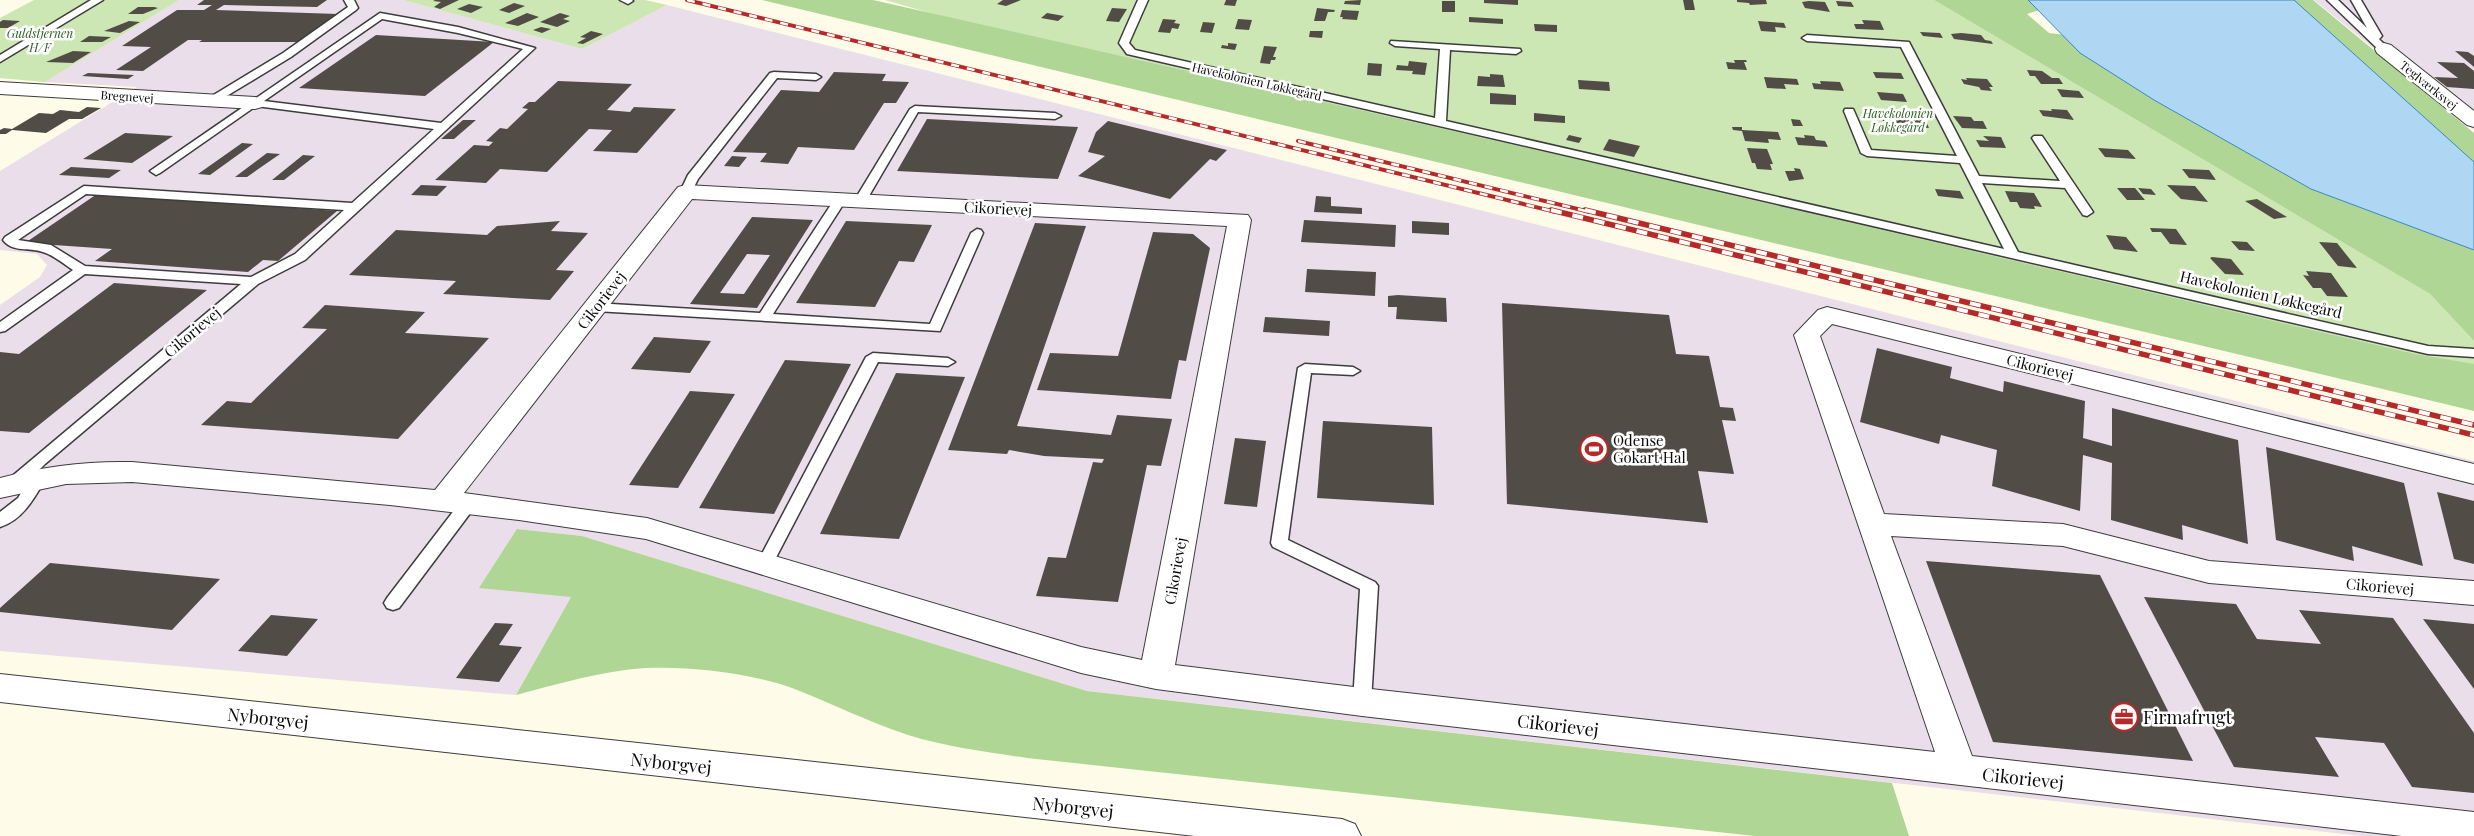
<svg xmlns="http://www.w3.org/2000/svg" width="2474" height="836" viewBox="0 0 2474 836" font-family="'Playfair Display',serif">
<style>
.industrial{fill:#e9dee9}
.green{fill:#cce6b4}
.forest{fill:#afd694}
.water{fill:#afd7f3;stroke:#3988c7}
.building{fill:#524c47;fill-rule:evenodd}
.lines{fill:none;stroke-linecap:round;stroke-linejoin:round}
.service-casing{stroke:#3d3d3d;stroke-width:3}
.minor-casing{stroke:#3d3d3d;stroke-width:2}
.tertiary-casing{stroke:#3d3d3d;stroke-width:2}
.service{fill:#fff;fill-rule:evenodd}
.minor{fill:#fff;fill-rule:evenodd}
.tertiary{fill:#fff;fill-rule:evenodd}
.rail-far1-casing{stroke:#b42929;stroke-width:4}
.rail-casing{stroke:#b42929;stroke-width:5.5}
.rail-far1{stroke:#fff;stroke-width:2.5;stroke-dasharray:8;stroke-linecap:butt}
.rail{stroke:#fff;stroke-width:4;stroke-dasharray:11;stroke-linecap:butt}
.labels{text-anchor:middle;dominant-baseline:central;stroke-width:5;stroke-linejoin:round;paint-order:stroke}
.far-park-label{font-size:12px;font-style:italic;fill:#285e1e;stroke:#fff}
.far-street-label{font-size:12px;fill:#0a0a0a;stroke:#fff}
.street-label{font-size:15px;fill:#0a0a0a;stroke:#fff}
.poi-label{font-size:15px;fill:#0a0a0a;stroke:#fff;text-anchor:start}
.near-poi-label{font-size:18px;fill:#0a0a0a;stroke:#fff;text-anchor:start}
.near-street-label{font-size:18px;fill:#0a0a0a;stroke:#fff}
</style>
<rect width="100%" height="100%" fill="#fefbe8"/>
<!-- industrial -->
<path class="industrial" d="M179 0H403L582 49 667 5 2474 461V836H2361L1087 691 582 536 517 529 571 597 516 695 0 651V305L40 277 47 265 37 254 0 250V171L137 87 45 82Z
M2314 0H2474V130Z"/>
<!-- green -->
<path class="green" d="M34 0H179L45 82 0 78V18Z
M403 0H645L667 5 582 49Z
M885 0H1934L2430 294 2474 341V377L1000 33Z"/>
<!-- forest -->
<path class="forest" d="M762 0H873L1576 159 2415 354 2474 364V411Z
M1934 0H2054L2058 4 2027 14 2049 33 2100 39 2474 224V341L2430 294Z
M2293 0H2313L2474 133V168Z
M517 529 582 536 1087 691 1892 783 1909 836H1755L1027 758C987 752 947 747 908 735 868 722 831 703 792 688 750 673 690 666 645 668 601 671 558 684 516 695L571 597 479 588Z"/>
<!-- water -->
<path class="water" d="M2028 0H2294L2474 162V250L2311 189 2154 100 2080 53Z"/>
<!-- building -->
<path class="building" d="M204 0H327L317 7 224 5 216 10 338 14 298 42H199L202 40H188L143 71 116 70 151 47 122 46 177 10H204L212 5H197Z
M435 0H459L440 9 434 7 441 2 433 1Z
M1003 0H1021L1006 6 997 4Z
M1226 0H1237L1235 6 1224 5Z
M1361 0 1360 5 1344 4 1345 1Z
M1484 0H1518V5L1484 3Z
M1683 0H1693L1695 10H1685Z
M1737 0H1766L1767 4 1750 5 1749 3 1737 2Z
M1442 1H1455V12H1442Z
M1809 1 1825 2 1830 12 1805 8 1802 2Z
M1836 1 1851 2 1854 7 1838 6Z
M514 3 525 6 509 13 499 10Z
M469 4 483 7 471 13 457 9Z
M138 7H154L158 8 143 14H128Z
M1112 8 1127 9 1119 22 1106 21Z
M1317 8 1335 10 1334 12H1328L1325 21H1314Z
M1342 10 1359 11 1357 20 1342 19 1343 17H1340Z
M527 13 539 17 518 26 505 23Z
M560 13 570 16 563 19 570 21 557 27 540 22Z
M1047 13 1064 16 1058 21 1041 18Z
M1469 17 1503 19V24L1469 22Z
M1163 19 1176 20 1174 23 1180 24 1178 29 1172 28 1170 33 1158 32Z
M1238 19 1252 20 1249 30 1235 29Z
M3 20 20 21 8 28H0V22Z
M1862 20 1880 21 1884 30 1856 29 1854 24H1864Z
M129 21 140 22 120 33 104 31Z
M1758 21 1784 23 1786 28 1775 27 1776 32 1761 31Z
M1203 22 1215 23 1212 33 1200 32Z
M1534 24 1557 25V32L1535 31Z
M541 27 551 29 542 33 533 30Z
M591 31 603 34 583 44 577 43 586 38 580 37Z
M1310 31H1323L1322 38 1309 37Z
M1920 32 1940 33 1943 38 1923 36Z
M1961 33 1981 35 1985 40 1991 41 1993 44 1954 39 1951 34Z
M376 35 494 42 425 96 299 88Z
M89 36 111 37 102 42H80Z
M1228 43 1237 44 1235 50 1221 48 1222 45 1228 46Z
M1264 46 1277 47 1273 57H1276L1275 60H1271L1270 64 1260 63Z
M73 51 91 52 73 63 46 62Z
M2455 51 2468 52 2474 56V67Z
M1734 60H1746L1747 62H1744L1747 70 1728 69 1726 62 1735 63Z
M1409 61 1427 63 1425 75 1412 74 1413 71 1396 70 1397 65 1408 66Z
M2437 62 2464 63 2474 71V89L2447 87 2434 77 2458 78Z
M1368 63 1382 64 1381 76 1367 75Z
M2027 70 2042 71 2052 78H2059L2063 84H2041L2035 76H2030Z
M834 72 886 74 882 81 909 82 896 103H884L854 150 798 147 788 164 760 162 767 153 733 152 781 90 819 92Z
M1873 72 1901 73 1904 79 1876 78Z
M88 73 134 75 128 79 82 76Z
M1490 74 1503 75 1505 87 1477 86 1478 76 1490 77Z
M1764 77 1797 79 1799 85 1784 84 1786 89 1767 88Z
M1966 78 1987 79 1993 87H1989L1992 91 1981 90 1979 87 1964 84 1961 79 1967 80Z
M1578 80 1609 82 1610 91 1579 89Z
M558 81 632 84 607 110 630 112 634 107 676 109 637 153 593 151 612 130 589 129 547 172 500 169 486 183 435 180 474 145 489 146 493 142 486 141 500 128 507 129 528 109 522 108 529 102H535Z
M1820 81 1840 82 1844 91 1814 89 1812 83 1821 84Z
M2057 89 2079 91 2084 98 2062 97Z
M1877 92 1903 94 1907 102 1881 100Z
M1490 93 1516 95V105L1490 104Z
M87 107 101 108 82 119H69L46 133 12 130 6 134H0V130L4 128 12 129 39 113 53 114 60 110 79 112Z
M2051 109 2067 110 2074 120 2043 116 2039 110 2052 111Z
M1534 113 1565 116V123L1534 121Z
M1887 114 1924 117 1929 128 1889 126 1888 121H1883L1880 115Z
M1953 116 1971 117 1974 121H1983L1987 129 1962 128Z
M927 119 1078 127 1058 179 897 171Z
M1791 119 1800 120 1803 126H1793Z
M463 120H476L454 139H441Z
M1108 121 1227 150 1216 161 1210 159 1170 199 1078 176 1105 156 1088 152 1096 132Z
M1732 127H1742V130L1778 132 1781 140 1768 139 1769 143 1745 141 1742 131 1733 130Z
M125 133 173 136 132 163 83 159Z
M1569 135 1582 138 1579 143 1566 140Z
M1804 135 1814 136 1816 140 1825 141 1828 147 1798 145 1795 137 1805 138Z
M1983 136 2001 137 2006 148 1980 147 1976 140 1989 141Z
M1609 139 1640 146 1634 157 1603 150Z
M242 143 253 144 210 175 198 174Z
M1747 148 1767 149 1773 164H1770L1772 170 1757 169 1755 163H1752Z
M2098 148 2128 150 2136 159 2105 157Z
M267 153 280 154 247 177H235Z
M303 155 315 156 284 180H272Z
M732 156 747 157 739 167 724 166Z
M71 167 121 170 109 178 59 175Z
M1794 168 1800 169 1804 179 1789 181 1785 171H1795Z
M2182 169 2209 170 2216 180 2189 178Z
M421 185 447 186 437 196 411 195Z
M2167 185 2195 186 2208 202 2181 199Z
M2117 188H2135L2145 200H2127Z
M2138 188 2151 189 2156 195 2143 194Z
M1935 189 1960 191 1964 199 1938 196Z
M2005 191 2034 193 2042 207 2034 206 2035 209 2020 208 2017 202H2010Z
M97 194 337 211 278 261 263 260 248 272 95 261 112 249 25 243Z
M1316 196 1331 197V206L1362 208V214L1314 212Z
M2257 199 2287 217 2274 219 2245 201Z
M752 217 813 220 757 308 690 304ZM747 254 770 255 744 294 720 293Z
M1304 220 1396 225 1395 247 1301 242Z
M560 221 551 231 588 233 556 270 574 271 550 300 443 294 456 281 349 275 396 230 487 235 497 226Z
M846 221 932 225 914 262 899 261 875 307 796 303Z
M1412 221 1449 223V235L1412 233Z
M1035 223 1086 226 1017 426 1111 435 1117 415 1172 419 1161 466 1147 465 1118 602 1036 596 1048 557 1066 558 1093 462 1102 463 1104 459 1044 456 1009 450 1007 454 948 450Z
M2150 228 2176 229 2187 245 2170 244 2161 232H2152Z
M1153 232 1193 234 1210 248 1186 361 1179 360 1171 399 1037 390 1050 353 1118 356Z
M2106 235 2126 237 2138 252 2114 249Z
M2231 241 2247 242 2255 251 2239 250Z
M2319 242 2337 243 2357 268 2338 266Z
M2212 257 2231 259 2244 275 2225 274 2210 258Z
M1307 269 1376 272 1375 296 1305 292Z
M2306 271 2331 273 2348 297 2327 296 2321 288H2313L2303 275 2309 276Z
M114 283 207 290 29 433 0 431V352L19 354Z
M1398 295 1446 298 1447 322 1396 319 1397 307H1388V296Z
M1502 303 1669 315 1676 354 1709 356 1720 407 1733 408 1736 421 1722 420 1734 474 1698 471 1708 523 1507 504Z
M325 305 425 312 405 333 489 338 398 439 201 425 227 401 251 403 327 329 302 328Z
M1265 317 1330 321 1329 336 1263 332Z
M654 337 711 341 690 373 631 369Z
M1877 348 1952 367 1950 378 2003 392 2004 381 2085 401 2083 438 2112 446V408L2238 440 2248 544 2182 525 2183 540 2111 520 2112 463 2083 455 2080 511 1992 486 1997 450 1941 435 1939 444 1860 422Z
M785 360 851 364 774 514 699 508Z
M896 373 965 377 899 539 820 534Z
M690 391 735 394 678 488 629 485Z
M1323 421 1432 427 1434 505 1317 498Z
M1235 438 1266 441 1257 507 1224 504Z
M2266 447 2404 483 2423 566 2352 546 2354 561 2276 540Z
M2437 492 2474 501V564L2454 559Z
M1926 561 2100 575 2193 761 1993 742Z
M50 563 220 579 172 630 0 612V608Z
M2144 597 2236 604 2257 639 2321 644 2299 610 2393 618 2474 733V793L2412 787 2384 743 2315 737 2339 777 2234 767Z
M271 615 318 619 287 656 238 651Z
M2423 619 2474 624V689Z
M495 623 513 624 499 645 522 647 499 682 456 678Z"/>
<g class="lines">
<defs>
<path id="service" d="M91 0H103L0 62V55Z
M344 0H354L358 8 356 10 291 57 215 103H207V99L283 53 348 7Z
M620 0H632L633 1 628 4Z
M1138 0H1148L1129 43 1135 50 1435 118 1440 49 1395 46 1390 43 1391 41 1520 49 1521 51 1516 54 1450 50 1446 121 2004 249 1960 163 1867 156 1861 153 1844 111 1845 109H1853L1854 111 1871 150 1957 156 1901 47 1807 41 1802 38 1807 35 1909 42 1979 176 2060 181 2032 138 2034 136H2042L2093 212 2087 216 2083 215 2065 188 1982 183 2018 252 2428 346 2474 349V357L2428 354 1127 54 1119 43Z
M2327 0H2338L2367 28 2351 0H2361L2382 36 2379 39 2389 49 2388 51H2380Z
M380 13 458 27 535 48 305 260 258 284 45 464 35 474H44L46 478C35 497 23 520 0 527V512L18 498 30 478C24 484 20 488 10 486L8 482 10 478 241 284 85 274 5 331 0 332V322L73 270C64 264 53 255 43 252 29 247 13 253 3 240L5 237 84 186 352 203 434 129 256 106 160 173 156 175 150 171ZM382 19 458 33 523 49 441 123 264 101ZM86 194 344 210 295 254 251 277 85 266 51 245 18 240Z
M774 72 816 74 821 77 816 80 777 78 698 179 690 195H682L680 192 688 175 770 73Z
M915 106 1055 113 1061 116 1055 119 918 112 866 201 864 204H856L854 201 910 109Z
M840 196 846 200 773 314 930 324 971 233 977 229 981 230 983 233 940 331 595 311 588 307 595 303 760 313 834 200Z
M873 353 948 358 955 362 948 366 878 362 770 569 764 571 758 569 756 565 866 357Z
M1305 364 1353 367 1360 371 1353 375 1311 373 1288 540 1375 582 1378 586 1371 702 1369 707 1362 710 1355 707 1353 702 1360 589 1273 547 1271 543 1298 368Z
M468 498 474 500 476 504 474 508 399 608 393 610 387 608 384 603 387 598 462 500Z"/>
<path id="minor" d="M2384 43 2391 45 2474 111V127L2467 125 2377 53 2375 49 2377 45Z
M0 82 255 97 262 99 265 103 262 107 255 109 0 94Z
M686 185 1248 215 1251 220 1175 665 1362 688 1935 752 1794 335 1818 310 1827 307 2474 464V484L1832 324 1820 336 1884 514 2063 524 2209 561 2474 581V605L2209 583 2063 546 1891 536 1972 756 2474 812V836H2402L1362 716 1156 689 1081 673 646 539 519 520 390 505 132 482 66 484 0 498V478C44 466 87 461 132 462L435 490 678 187ZM692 199 1227 226 1142 660 1081 647 647 518 464 493Z"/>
<path id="tertiary" d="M0 674 1342 819 1355 824 1361 836H1195L0 702Z"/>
</defs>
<!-- service casing -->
<use href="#service" class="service-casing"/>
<!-- minor casing -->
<use href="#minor" class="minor-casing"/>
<!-- tertiary casing -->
<use href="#tertiary" class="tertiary-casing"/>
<!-- service -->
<use href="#service" class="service"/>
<!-- minor -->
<use href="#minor" class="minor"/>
<!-- tertiary -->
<use href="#tertiary" class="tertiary"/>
<defs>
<path id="rail-far1" d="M687 0 1556 212
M1298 141 1590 212"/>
<path id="rail" d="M1551 210 2474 435
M1585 210 2474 425"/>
</defs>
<!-- rail-far1 casing -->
<use href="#rail-far1" class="rail-far1-casing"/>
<!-- rail casing -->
<use href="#rail" class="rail-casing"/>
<!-- rail-far1 -->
<use href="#rail-far1" class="rail-far1"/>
<!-- rail -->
<use href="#rail" class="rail"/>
</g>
<!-- icons -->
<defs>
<symbol id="stadium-ring" viewBox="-11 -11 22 22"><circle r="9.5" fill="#fff" stroke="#b42929" stroke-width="1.5"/><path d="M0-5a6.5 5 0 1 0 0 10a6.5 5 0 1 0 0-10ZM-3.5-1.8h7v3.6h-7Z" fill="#b42929"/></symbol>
<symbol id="office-ring" viewBox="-11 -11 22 22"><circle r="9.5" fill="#fff" stroke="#b42929" stroke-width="1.5"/><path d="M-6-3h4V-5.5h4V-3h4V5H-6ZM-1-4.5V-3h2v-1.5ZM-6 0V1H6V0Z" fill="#b42929"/></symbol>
</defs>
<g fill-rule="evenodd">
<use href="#stadium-ring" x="1578" y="433" width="32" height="32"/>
<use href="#office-ring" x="2108" y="701" width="32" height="32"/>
</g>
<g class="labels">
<!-- far-park labels -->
<g class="far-park-label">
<text x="40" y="33">Guldstjernen<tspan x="40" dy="14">H/F</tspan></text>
<text x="1898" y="113">Havekolonien<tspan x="1898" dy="14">Løkkegård</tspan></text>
</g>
<!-- far-street labels -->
<g class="far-street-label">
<text transform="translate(1257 81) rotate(13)">Havekolonien Løkkegård</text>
<text transform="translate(2429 85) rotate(39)">Teglværksvej</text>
<text transform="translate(127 96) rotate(4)">Bregnevej</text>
</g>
<!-- street labels -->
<g class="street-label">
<text transform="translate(998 208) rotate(3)">Cikorievej</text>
<text transform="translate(2261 294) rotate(13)">Havekolonien Løkkegård</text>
<text transform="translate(601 300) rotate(-52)">Cikorievej</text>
<text transform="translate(192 332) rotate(-40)">Cikorievej</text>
<text transform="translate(2040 367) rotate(14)">Cikorievej</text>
<text transform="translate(1175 571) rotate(-80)">Cikorievej</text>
<text transform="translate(2380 586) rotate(5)">Cikorievej</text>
</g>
<!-- poi labels -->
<g class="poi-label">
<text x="1613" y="440">Odense<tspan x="1613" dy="17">Gokart Hal</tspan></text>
</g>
<!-- near-poi labels -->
<g class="near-poi-label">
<text x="2143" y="717">Firmafrugt</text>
</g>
<!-- near-street labels -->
<g class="near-street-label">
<text transform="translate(268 718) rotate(6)">Nyborgvej</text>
<text transform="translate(1558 725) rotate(7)">Cikorievej</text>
<text transform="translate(671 763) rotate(6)">Nyborgvej</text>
<text transform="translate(2023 778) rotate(6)">Cikorievej</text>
<text transform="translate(1073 807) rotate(6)">Nyborgvej</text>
</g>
</g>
</svg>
